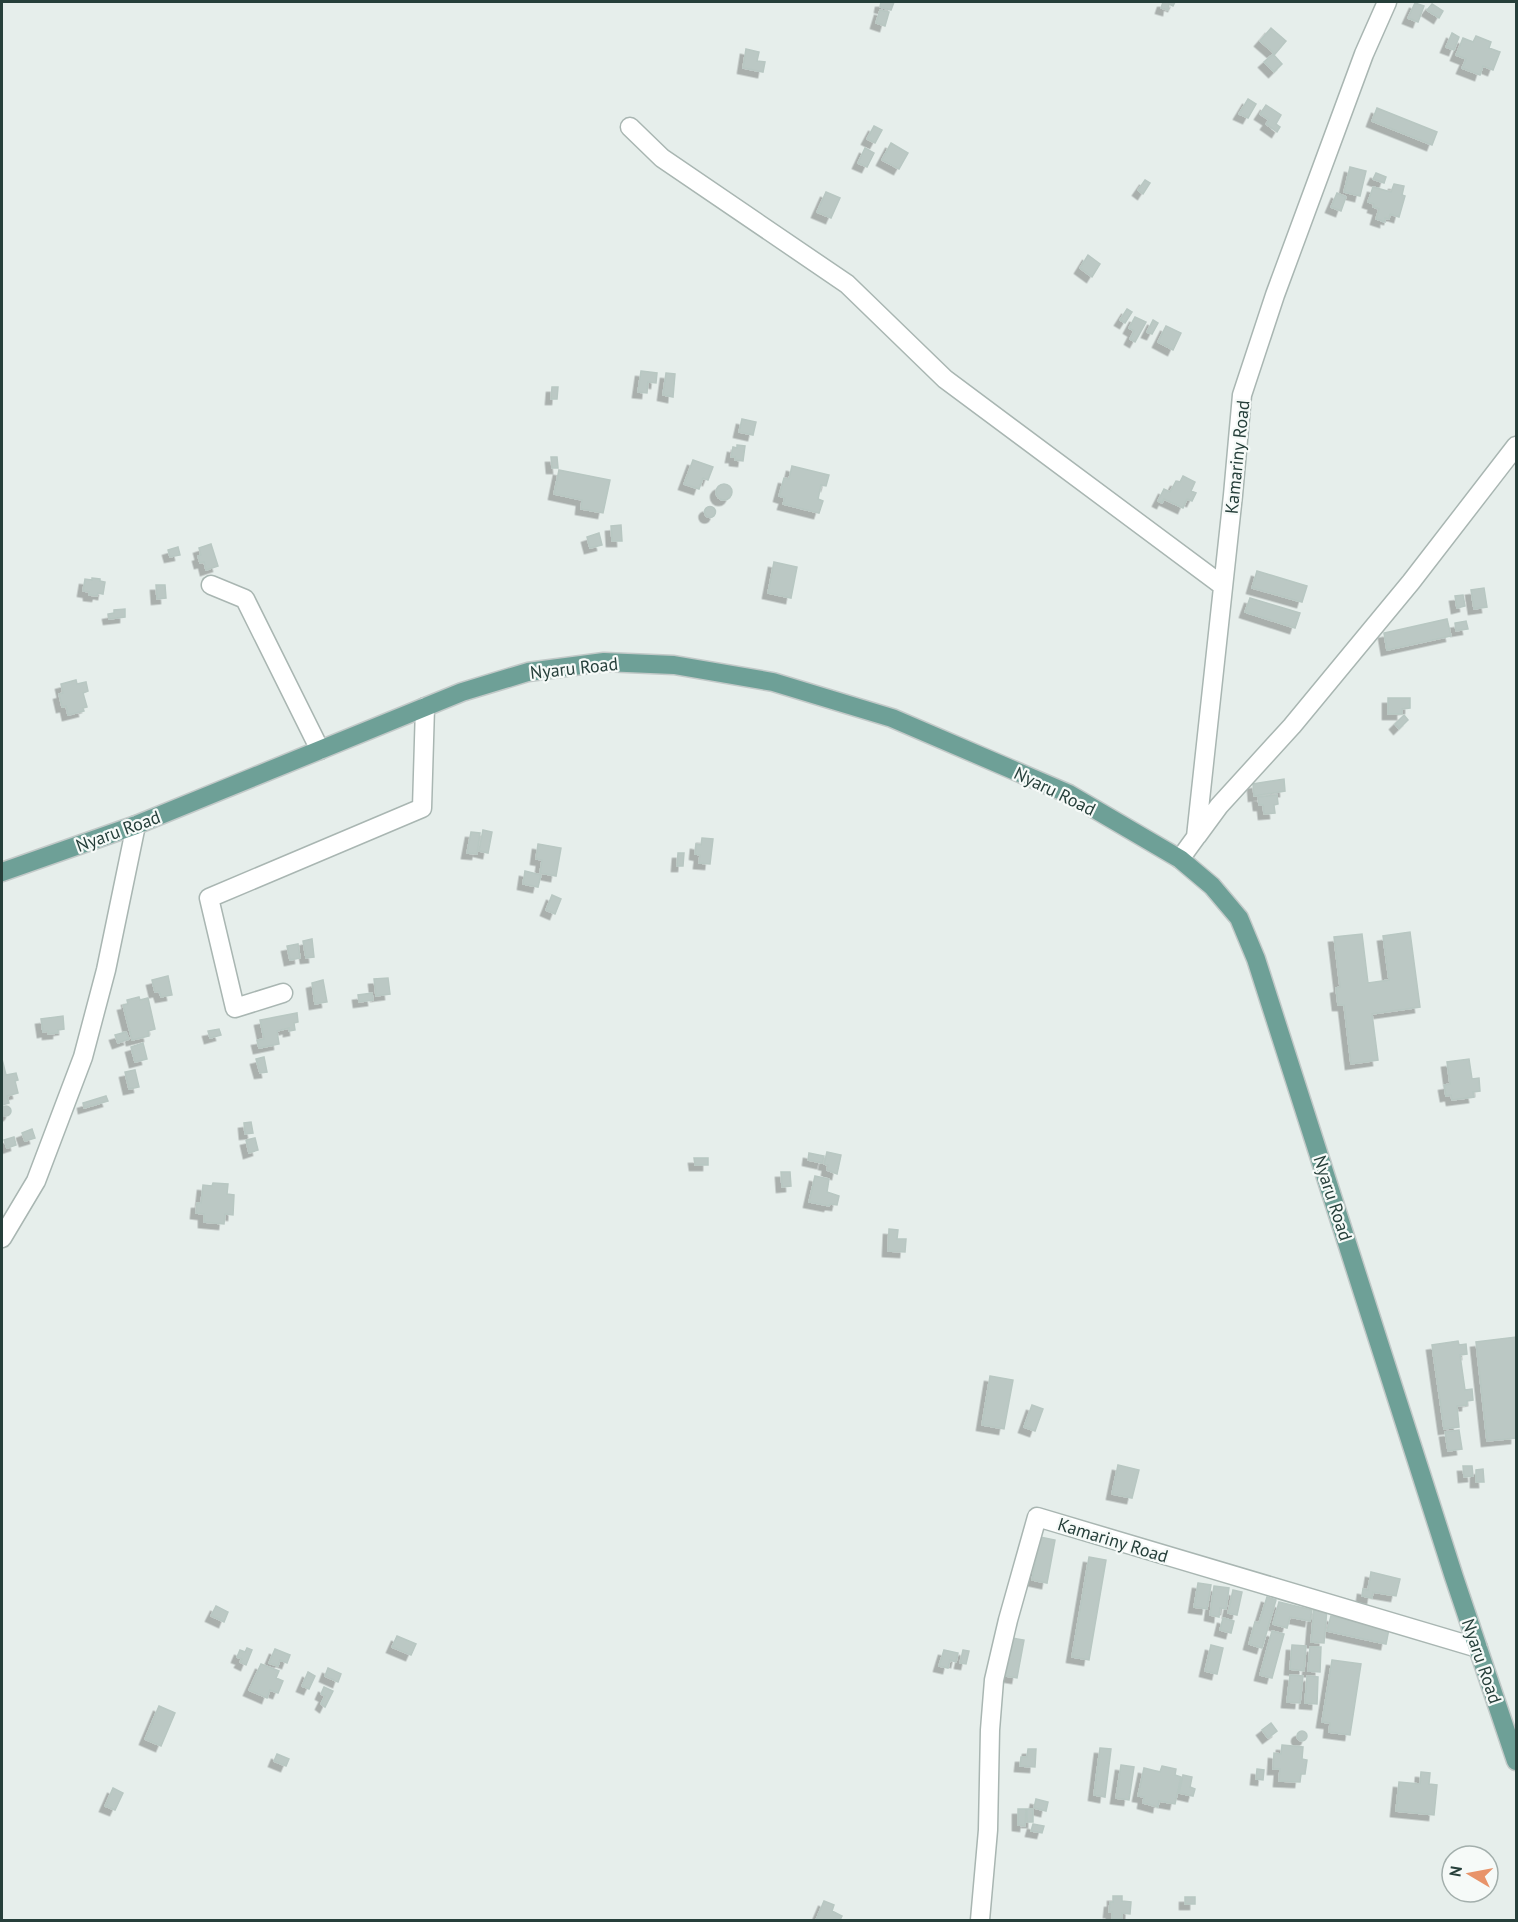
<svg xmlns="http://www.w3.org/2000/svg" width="1518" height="1922" viewBox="0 0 1518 1922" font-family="'PT Sans',sans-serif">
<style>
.building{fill:#bbc8c4;stroke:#b8c7c2;stroke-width:1.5;filter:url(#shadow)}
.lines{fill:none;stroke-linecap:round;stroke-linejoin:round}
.minor-casing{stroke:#a9b6b2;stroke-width:21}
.major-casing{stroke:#c2c9c8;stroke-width:21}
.minor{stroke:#fff;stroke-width:18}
.major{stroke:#6ea097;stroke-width:18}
.labels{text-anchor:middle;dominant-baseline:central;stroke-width:4.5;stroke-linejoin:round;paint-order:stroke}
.street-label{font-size:18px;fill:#263f3a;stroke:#f6faf8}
</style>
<defs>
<filter id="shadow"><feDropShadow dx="-5.5" dy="5.5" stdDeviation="0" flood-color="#0004"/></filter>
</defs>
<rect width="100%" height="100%" fill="#e6eeeb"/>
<!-- building -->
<path class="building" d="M881 2H894L891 10 880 7Z
M1163 2H1175L1173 6 1169 4 1168 10 1161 8Z
M1415 3 1424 6 1418 22 1408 18Z
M1432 4 1443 11 1439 18 1427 10Z
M880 10 889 12 885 26 876 23Z
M1271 28 1286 41 1275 54 1260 41Z
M1452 33 1459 37 1454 50 1446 47Z
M1476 36 1491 42 1489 48 1500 52 1493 70 1483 66 1480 75 1462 68 1466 59 1456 55 1463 38 1473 42Z
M746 49 759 52 757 61 765 62 763 72 743 68Z
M1273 54 1282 64 1274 72 1264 62Z
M1248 99 1256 104 1248 118 1239 114Z
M1266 105 1281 115 1276 124 1280 127 1277 132 1266 124 1269 120 1260 114Z
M1377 108 1437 132 1432 145 1372 121Z
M874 126 882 130 875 143 867 139Z
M891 143 908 153 899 169 882 160Z
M865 148 874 153 867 167 858 163Z
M1350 167 1366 171 1360 196 1344 192Z
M1376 173 1386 177 1384 183 1373 179Z
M1145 180 1150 183 1143 194 1138 190Z
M1394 184 1404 186 1402 195 1405 196 1399 217 1390 214 1389 219 1385 218V222L1376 219 1379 209 1373 207 1374 204 1368 202 1373 187 1391 192Z
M826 192 840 198 831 218 817 212Z
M1337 193 1346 197 1341 211 1331 207Z
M1088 255 1100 264 1092 277 1080 268Z
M1127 309 1132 312 1125 323 1120 320Z
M1135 317 1146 322 1135 342 1130 339 1134 331 1129 328Z
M1153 320 1158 323 1152 334 1147 332Z
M1166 326 1181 333 1173 350 1158 342Z
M641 371 657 373 656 383 648 382 647 393 638 392Z
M666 373 675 374 673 397 663 395Z
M552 387H558L557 399H551Z
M742 419 756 422 753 435 739 432Z
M737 445 745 446 743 461 735 460V457H731L733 447 737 448Z
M551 457H557L558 468H552Z
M693 460 713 467 708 480 703 478 699 489 684 484Z
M792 466 829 475 826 486 821 485 818 499 823 501 819 513 783 504 785 498 779 496 784 478 789 479Z
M559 470 610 480 603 513 581 509 582 500 554 494Z
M1183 476 1195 482 1191 491 1196 493 1192 501 1187 499 1183 508 1164 499 1162 503 1158 501 1164 489 1170 492 1176 481 1180 482Z
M716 492a8 8 0 1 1 16 0a8 8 0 1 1-16 0Z
M704.5 512a5.5 5.5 0 1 1 11 0a5.5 5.5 0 1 1-11 0Z
M621 525 622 541H612L611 526Z
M599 533 602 545 590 548 587 537Z
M211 544 218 566 206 570 204 562 200 563 198 556 201 555 199 548Z
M178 547 180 555 170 557 168 550Z
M774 562 797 567 791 598 768 593Z
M1257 571 1307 586 1302 602 1252 588Z
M92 578 100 579V581L105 582 103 594 98 593 97 596 89 595V592L83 591 85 579 92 580Z
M156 585H165L166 598 157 599Z
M1484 588 1487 607 1474 609 1471 590Z
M1463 595 1465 606 1457 608 1455 596Z
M1250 598 1300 613 1295 628 1245 612Z
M125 609V617L109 619 108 614 114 613V610Z
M1447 619 1451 636 1387 650 1384 633Z
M1466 621 1468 629 1456 631 1455 623Z
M76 680 77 684 86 682 88 691 83 693 87 707 83 708 84 711 68 715 66 706 62 707 59 694 63 693 61 684Z
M1388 698H1410V708L1402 709V714H1388Z
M1404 715 1408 720 1399 729 1395 724Z
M1284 779 1285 791 1254 796 1253 784Z
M1277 795 1278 804 1274 805 1275 813 1264 814 1263 805H1259L1258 797Z
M483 830 492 832 488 853 479 851Z
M471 832 480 833 477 854 467 853Z
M702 838 713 839 710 864 699 863 700 855 695 854 696 844 701 845Z
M538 844 561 848 556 876 540 873 542 860 536 859Z
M678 853H684L683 866H677Z
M525 871 541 875 538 887 523 884Z
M552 895 561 899 555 914 546 910Z
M1410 932 1420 1007 1372 1014 1378 1060 1351 1064 1344 1005H1338L1336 988 1340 987 1334 937 1362 934 1368 983 1389 980 1383 936Z
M312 939 314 957 306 958 303 941Z
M298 944 300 958 290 960 287 946Z
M168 976 172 995 161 997 159 991 155 992 152 980Z
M388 978 390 994 376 996 374 979Z
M323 980 327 1002 315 1004 312 983Z
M372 993 373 1000 359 1002 358 995Z
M139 997 140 1000 148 998 155 1029 148 1031 149 1036 132 1040 123 1005 128 1004 127 1000Z
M297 1013 298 1022 294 1023 295 1030 289 1031V1028L277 1031 279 1044 259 1048 257 1040 264 1039 260 1020Z
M63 1016 64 1029 58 1030V1033L48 1034V1031L43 1032 41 1019Z
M219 1029 221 1035 210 1038 208 1031Z
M126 1032 129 1039 118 1043 115 1035Z
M143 1043 147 1059 135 1062 131 1047Z
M264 1057 267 1072 260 1073 256 1059Z
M2 1059 6 1075 16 1073 18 1080 15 1081 18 1093 7 1096 9 1103 2 1105Z
M1469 1059 1472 1079 1479 1078 1480 1091 1473 1092 1474 1097 1452 1100 1451 1095 1446 1096 1444 1085 1450 1084 1447 1062Z
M135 1070 139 1087 129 1089 125 1072Z
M106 1096 108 1101 84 1108 83 1103Z
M1 1111a5 5 0 1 1 10 0a5 5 0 1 1-10 0Z
M251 1122 253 1133 245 1134 244 1123Z
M32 1129 35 1138 25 1141 22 1133Z
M14 1137 16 1145 7 1148 4 1140Z
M255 1138 258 1150 249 1153 246 1140Z
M827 1152 841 1155 837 1174 827 1170 828 1165 824 1164Z
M809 1153 824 1156 822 1163 808 1160Z
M694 1158H708V1165H695Z
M781 1172H790L791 1186 782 1187Z
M815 1176 829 1179 827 1192 839 1196 837 1205 830 1204 829 1206 809 1202Z
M213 1183 228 1184 227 1194 234 1195 233 1215 225 1214 224 1224 204 1222V1214L196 1213 197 1203H201L203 1185 212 1186Z
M889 1229 898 1230 897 1239H906L905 1252 888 1251Z
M1516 1337V1438L1487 1441 1476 1342Z
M1458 1341 1459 1345 1466 1344 1467 1354 1460 1355 1465 1390 1472 1389 1473 1400 1467 1401V1405L1457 1406 1459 1427 1444 1429 1432 1345Z
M990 1376 1013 1380 1004 1429 982 1425Z
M1032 1405 1043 1409 1035 1431 1024 1427Z
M1459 1430 1462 1449 1448 1451 1445 1432Z
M1118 1465 1139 1470 1132 1498 1112 1494Z
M1463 1466H1472L1473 1476 1464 1477Z
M1483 1469 1484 1482H1476V1470Z
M1040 1537 1055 1540 1047 1583 1032 1580Z
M1089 1557 1106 1560 1089 1660 1072 1657Z
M1371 1572 1400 1579 1396 1596 1373 1592 1372 1598 1362 1596 1363 1589 1368 1590Z
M1198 1583 1211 1585 1207 1609 1194 1607Z
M1214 1586 1229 1588 1226 1609 1220 1608 1219 1617 1210 1615Z
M1233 1590 1242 1592 1237 1615 1228 1613Z
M1267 1597 1276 1600 1262 1648 1249 1644 1255 1622 1259 1623Z
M1279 1602 1312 1610 1310 1621 1290 1617 1287 1628 1273 1624Z
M216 1606 228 1612 224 1622 211 1616Z
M1314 1608 1327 1609 1324 1643 1311 1642Z
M1331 1616 1389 1629 1386 1644 1327 1631Z
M1223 1618 1234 1621 1231 1633 1220 1630Z
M1272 1631 1284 1634 1272 1678 1260 1675Z
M397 1636 416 1644 411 1655 392 1647Z
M1012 1638 1024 1640 1017 1678 1005 1676Z
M1211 1645 1223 1648 1217 1674 1205 1671Z
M1292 1645 1306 1646 1304 1671 1290 1669Z
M1310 1647H1321L1320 1672 1308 1671Z
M247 1648 252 1650 246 1665 240 1662 242 1659 237 1657 240 1650 245 1652Z
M275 1649 290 1655 287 1663 280 1660 278 1666 269 1663Z
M944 1650 958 1653 956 1662 950 1660 948 1668 939 1666Z
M963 1650 969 1651 966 1664 960 1663Z
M1332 1660 1361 1664 1350 1735 1329 1732 1330 1723 1322 1722Z
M261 1664 279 1671 276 1678 283 1681 278 1693 270 1690 267 1698 249 1690Z
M328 1668 341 1674 338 1682 325 1676Z
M308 1672 315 1676 309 1689 302 1686Z
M1290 1675 1303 1676 1300 1703 1287 1702Z
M1307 1676 1318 1677 1317 1704 1305 1703Z
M324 1687 333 1691 325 1707 321 1704 325 1696 321 1694Z
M159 1706 175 1713 161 1746 145 1739Z
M1271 1723 1277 1731 1268 1738 1262 1730Z
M1297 1736a5 5 0 1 1 10 0a5 5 0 1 1-10 0Z
M1282 1745 1303 1747 1302 1759 1307 1760 1305 1774H1301L1300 1782 1279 1781 1280 1769H1273L1274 1753 1281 1754Z
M1100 1748 1111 1749 1105 1797 1094 1795Z
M1028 1749H1036L1035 1767 1020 1766 1021 1757H1027Z
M277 1754 289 1759 286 1766 274 1761Z
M1121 1765 1134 1767 1129 1800 1116 1798Z
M1162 1766 1176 1769 1175 1775 1181 1777 1175 1804 1159 1801 1158 1807 1143 1803 1144 1797 1138 1796 1144 1768 1160 1772Z
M1257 1769 1264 1770 1263 1780 1256 1779Z
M1421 1772 1430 1773 1429 1784 1437 1785 1434 1815 1396 1811 1399 1782 1420 1784Z
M1183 1775 1192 1777 1190 1787 1195 1789 1193 1796 1179 1793Z
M113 1788 123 1793 115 1810 105 1806Z
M1036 1799 1048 1802 1046 1811 1034 1808Z
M1018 1809H1026L1025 1826 1018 1825Z
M1027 1809H1033V1822H1027Z
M1033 1824 1044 1826 1042 1833 1031 1831Z
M1113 1896H1122V1901L1131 1902 1130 1914 1122 1913V1919H1112V1912H1109L1110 1902H1113Z
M1185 1897H1195V1904H1185Z
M824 1901 834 1905 832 1911 842 1916 840 1920H816Z"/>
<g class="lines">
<defs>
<path id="minor" d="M630 127 662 158 847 284 945 379 1223 586
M211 585 245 599 320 750
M1197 836 1219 806 1292 726 1349 657 1411 582 1516 446
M1180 859 1196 837 1233 495 1242 395 1275 295 1364 54 1387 2
M283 993 235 1008 209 898 422 808 425 707
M2 1238 36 1181 83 1057 106 970 136 825
M980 1920 988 1830 990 1730 994 1680 1008 1620 1037 1517 1478 1648"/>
<path id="major" d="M2 872 136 825 462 692 528 672 604 662 674 665 773 682 892 718 1069 794 1180 859 1212 886 1239 918 1256 959 1454 1577 1516 1761"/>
</defs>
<!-- minor casing -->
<use href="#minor" class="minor-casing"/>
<!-- major casing -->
<use href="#major" class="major-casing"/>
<!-- minor -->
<use href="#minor" class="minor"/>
<!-- major -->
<use href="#major" class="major"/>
</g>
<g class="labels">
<!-- street labels -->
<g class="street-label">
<text transform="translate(1237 457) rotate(-84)">Kamariny Road</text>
<text transform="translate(574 668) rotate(-6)">Nyaru Road</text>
<text transform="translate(1055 791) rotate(26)">Nyaru Road</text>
<text transform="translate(118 831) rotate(-20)">Nyaru Road</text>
<text transform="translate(1333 1198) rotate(72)">Nyaru Road</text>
<text transform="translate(1113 1540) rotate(17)">Kamariny Road</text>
<text transform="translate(1482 1661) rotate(71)">Nyaru Road</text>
</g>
</g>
<!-- border -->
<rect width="1518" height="1922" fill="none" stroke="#263f3a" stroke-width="6"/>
<!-- north arrow -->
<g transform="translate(1470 1874) rotate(280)"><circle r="28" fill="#f6faf8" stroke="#a3afac" stroke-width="1.5"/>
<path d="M0-4.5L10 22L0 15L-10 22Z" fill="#e89369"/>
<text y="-9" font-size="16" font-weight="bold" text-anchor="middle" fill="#263f3a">N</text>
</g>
</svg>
